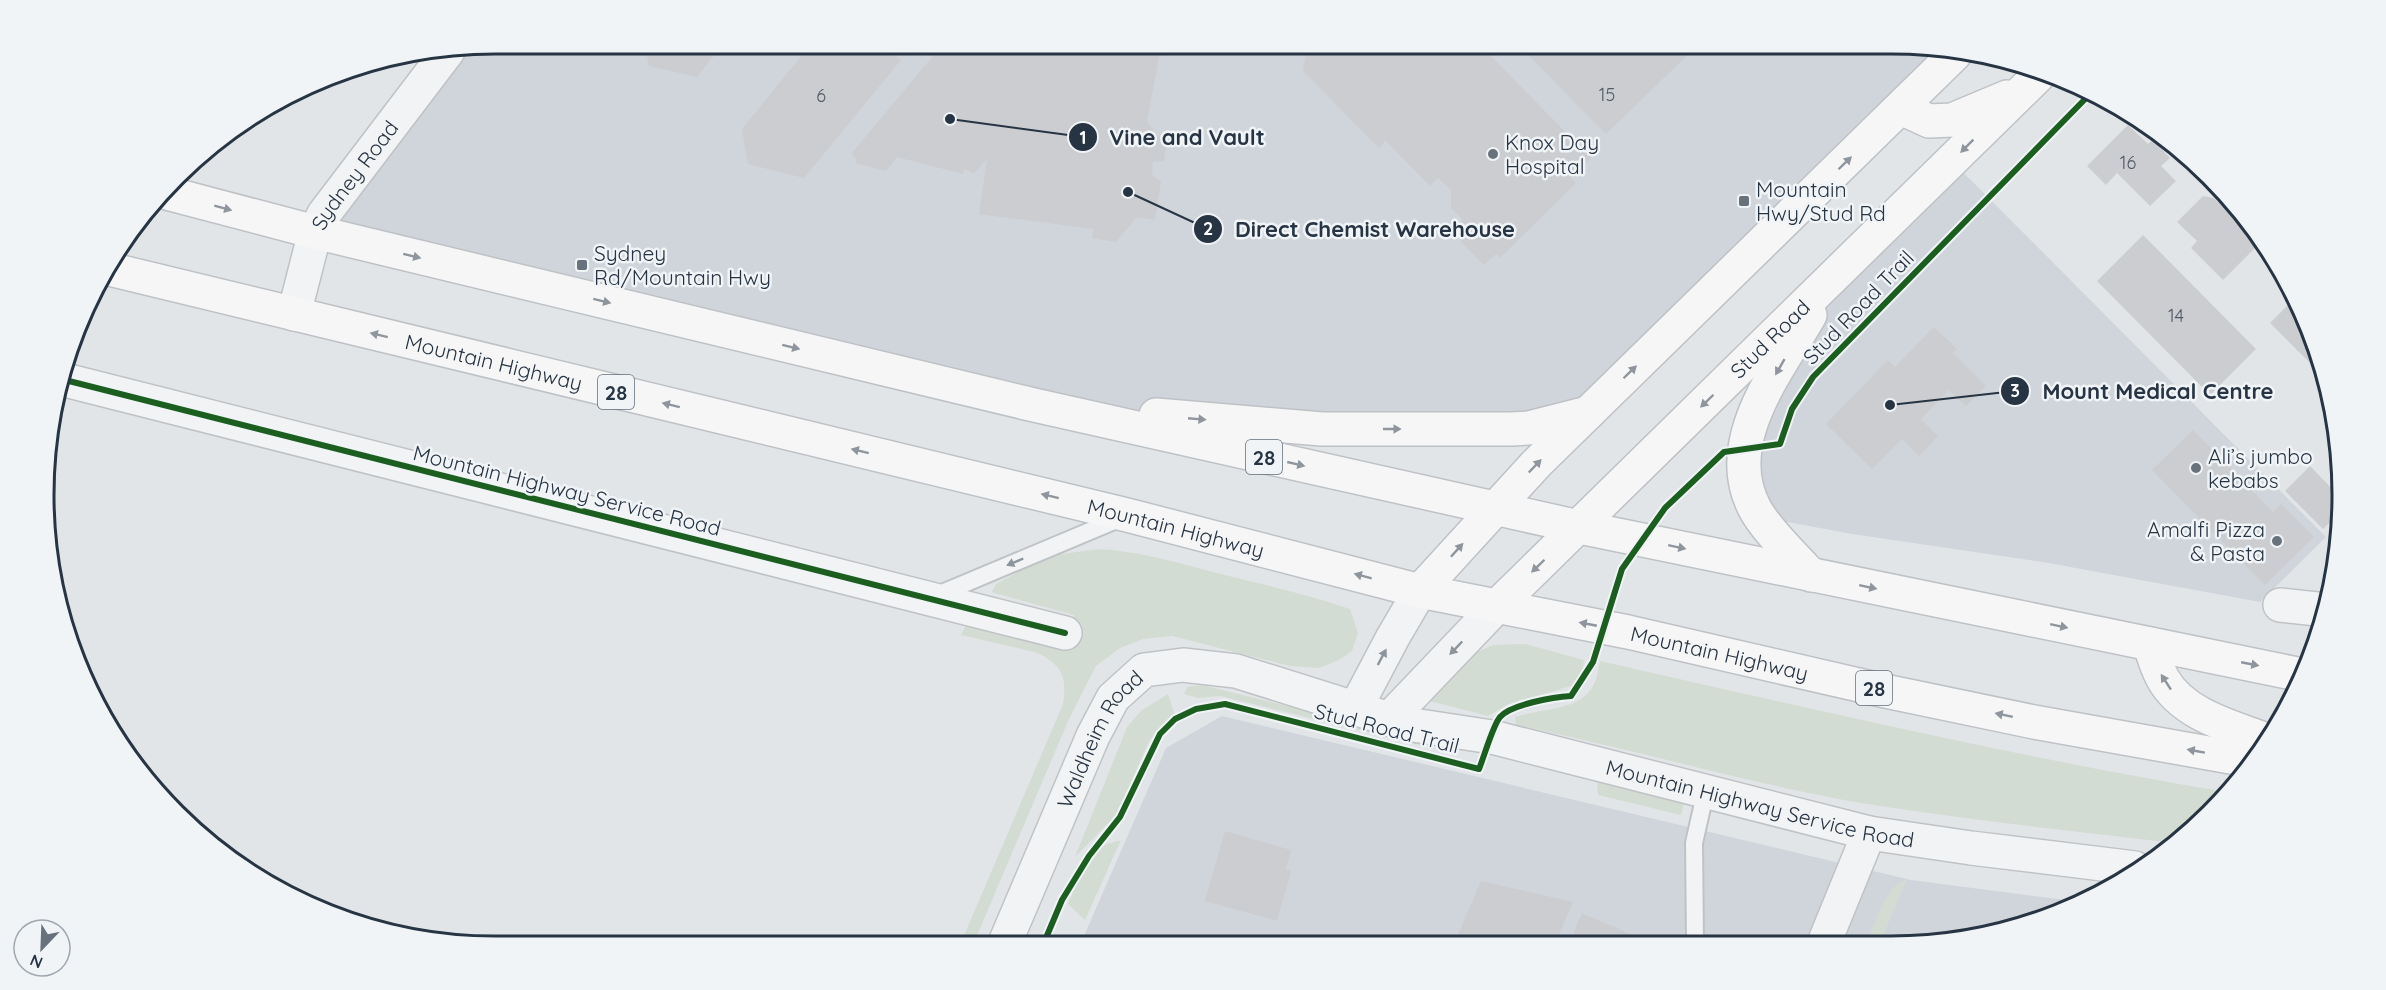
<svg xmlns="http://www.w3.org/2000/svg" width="2386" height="990" viewBox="0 0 2386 990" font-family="Quicksand,sans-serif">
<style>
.built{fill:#d0d5db}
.green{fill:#d3dcd2}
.building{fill:#cbcdd0}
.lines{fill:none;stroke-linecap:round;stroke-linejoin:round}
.lane-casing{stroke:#c0c3c6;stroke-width:20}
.street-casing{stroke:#c0c3c6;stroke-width:36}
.primary-casing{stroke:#bec2c6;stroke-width:36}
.lane{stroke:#f2f3f4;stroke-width:16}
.street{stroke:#f2f3f4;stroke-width:33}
.primary{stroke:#f6f6f7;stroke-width:33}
.cycleway-casing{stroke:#f0f4f7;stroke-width:10}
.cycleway{stroke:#1b5e20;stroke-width:6}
.oneway{fill:#8e959d}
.oneway2{fill:#8c949c}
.poi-dot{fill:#68727d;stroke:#f0f4f7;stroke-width:2}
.labels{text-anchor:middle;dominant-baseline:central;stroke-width:5;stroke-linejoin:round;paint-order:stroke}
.number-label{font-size:18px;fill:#515b67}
.shield{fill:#f0f4f7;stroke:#636e79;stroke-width:1.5}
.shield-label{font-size:20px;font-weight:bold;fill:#273443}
.poi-label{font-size:21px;fill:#273443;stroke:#f0f4f7;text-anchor:start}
.street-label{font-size:21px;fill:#273443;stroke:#f0f4f7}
.rim{fill:none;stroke:#273443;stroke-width:3}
.leader{fill:none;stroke:#273443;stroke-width:2}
.callout-dot{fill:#273443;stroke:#f0f4f7;stroke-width:2}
.mark-label{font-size:18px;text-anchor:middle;font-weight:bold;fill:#fff}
.callout-label{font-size:22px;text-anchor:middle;font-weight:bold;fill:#273443;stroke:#f0f4f7;stroke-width:5;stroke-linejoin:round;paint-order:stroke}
</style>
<rect width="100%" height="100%" fill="#e2e5e8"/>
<!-- built -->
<path class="built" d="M495 44H1891L1955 54 1588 413 1406 429 1034 405 315 232 448 51Z
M1952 161 2326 537 2260 602 2043 562 1852 534 1760 517 1744 449 1831 280Z
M1222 716 1911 880 2081 902 2064 912 1950 943 1080 945 1166 748Z"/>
<!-- green -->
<path class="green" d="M1099 549C1139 551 1178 563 1217 573 1261 584 1307 594 1350 609L1358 633 1352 651 1339 660 1319 668 1290 666 1172 636 1143 639 1120 648 1096 666 1069 719 973 945H960L1063 704C1067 678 1063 666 1038 653L961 635 965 627 972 626 1066 648 1074 615 998 594 992 592 996 584 1029 566 1061 554Z
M1525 644 1584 660 1582 674 1575 685 1509 704 1488 716 1426 700 1465 657 1493 645Z
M1600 661C1808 708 2016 757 2226 792L2188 835 2174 843C2072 831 1969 820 1867 804 1749 784 1634 749 1516 725L1515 717C1538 709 1571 711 1588 693 1596 685 1598 672 1600 661Z
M1202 685 1422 739 1420 745 1220 696 1198 698 1184 694 1187 687Z
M1168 694 1175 716 1150 739 1117 814 1075 857 1127 727 1142 710Z
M1597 782 1684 803 1681 815 1598 795Z
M1121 840 1085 920 1068 904C1074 888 1088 857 1103 846 1108 843 1116 842 1121 840Z
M1907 879 1880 943H1867C1874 925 1886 884 1907 879Z"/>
<!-- building -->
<path class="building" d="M645 44H723L697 77 649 66Z
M811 44H880L901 60 804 178 748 164 742 129Z
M888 44H914L904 56Z
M943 44H1180L1179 50 1159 57 1147 122 1166 146 1164 161 1153 162 1152 176 1161 181 1155 220 1137 217 1116 242 1092 238 1093 229 979 214 987 159 974 173 964 169 963 174 897 157 886 171 855 163 857 159 851 154Z
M1322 44H1479L1591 158 1571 178 1576 183 1500 258 1496 254 1484 265 1461 242 1462 219 1451 208V190L1438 178 1430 186 1385 140 1380 149 1303 71 1307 46 1313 52Z
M1517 44H1699L1606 134Z
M2128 125 2148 144 2153 140 2170 158 2161 166 2176 181 2150 206 2117 173 2106 185 2087 166Z
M2203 196 2214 198 2255 240V248L2223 280 2191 248 2197 241 2177 222Z
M2143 235 2256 349 2210 395 2097 281Z
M2296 297 2327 378 2328 381 2270 323Z
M1934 327 1957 349 1953 353 1986 386 1966 406 1949 390 1921 419 1938 436 1919 456 1902 439 1872 469 1826 424 1888 360 1895 367Z
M2193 430 2273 512 2281 504 2314 537 2265 585 2152 470Z
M2310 466 2340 497V513L2323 529 2285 491Z
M1225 831 1291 850 1286 869 1291 871 1277 921 1205 901Z
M1481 881 1573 902 1555 944H1454Z
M1582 913 1651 943 1569 944Z"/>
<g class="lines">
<defs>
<path id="lane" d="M935 596 1121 518
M1695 943 1694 843 1706 790"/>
<g id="street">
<path id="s1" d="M294 314 315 232 324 214 448 51"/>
<path d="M61 379 1065 633"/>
<path d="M2280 605 2326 610"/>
<path d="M1355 709 1393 637 1420 591"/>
<path id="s2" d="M1389 719 1413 725 1492 737 1869 833 1971 848 2135 868"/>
<path d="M1824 943 1869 833"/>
<path id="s3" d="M1004 945 1093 736 1113 698 1144 670 1183 665 1236 671 1389 719 1497 606"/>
</g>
<g id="primary">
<path d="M1901 108 1929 121 1952 120 2007 97"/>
<path d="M167 193 315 232 1034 405 1579 527 2302 675"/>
<path id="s4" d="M105 268 1127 515 1420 591 1628 632 1885 691 2034 722 2253 761"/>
<path d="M1810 315C1778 371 1719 442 1755 509 1766 530 1795 557 1811 575"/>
<path d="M1156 415 1322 429H1511L1529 428 1588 413"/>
<path d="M1420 591 1536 464 1955 54"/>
<path id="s5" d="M1497 606 2043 71"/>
<path d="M2150 644C2153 656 2157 668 2163 679 2184 716 2233 727 2269 741"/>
</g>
</defs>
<!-- lane casing -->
<use href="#lane" class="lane-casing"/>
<!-- street casing -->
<use href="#street" class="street-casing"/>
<!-- primary casing -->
<use href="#primary" class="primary-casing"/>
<!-- lane -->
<use href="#lane" class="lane"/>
<!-- street -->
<use href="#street" class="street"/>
<!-- primary -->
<use href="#primary" class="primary"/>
<defs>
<path id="cycleway" d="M61 379 1065 633
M1043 945 1062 900 1089 856 1120 817 1160 734 1175 719 1196 709 1225 704 1479 769C1484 757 1493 725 1500 717 1511 704 1555 697 1571 696L1593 662 1622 569 1665 508 1724 452 1780 444 1792 409 1813 377 2091 93"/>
</defs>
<!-- cycleway casing -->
<use href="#cycleway" class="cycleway-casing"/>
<!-- cycleway -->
<use href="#cycleway" class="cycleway"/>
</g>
<!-- one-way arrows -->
<defs><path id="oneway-solid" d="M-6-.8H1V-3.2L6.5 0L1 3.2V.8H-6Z" transform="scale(1.5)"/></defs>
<g class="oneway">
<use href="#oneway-solid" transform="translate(1967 146) rotate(135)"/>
<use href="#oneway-solid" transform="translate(1845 163) rotate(-44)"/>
<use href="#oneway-solid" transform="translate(223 208) rotate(15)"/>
<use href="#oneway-solid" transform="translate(412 256) rotate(14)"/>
<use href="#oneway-solid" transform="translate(602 301) rotate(14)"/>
<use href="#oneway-solid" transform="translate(379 335) rotate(-166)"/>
<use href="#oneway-solid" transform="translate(791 347) rotate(14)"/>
<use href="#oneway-solid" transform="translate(1780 367) rotate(120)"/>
<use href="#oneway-solid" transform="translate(1630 372) rotate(-44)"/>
<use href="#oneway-solid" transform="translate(1707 401) rotate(136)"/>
<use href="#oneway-solid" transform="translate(671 405) rotate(-166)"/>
<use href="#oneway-solid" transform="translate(1197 419) rotate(5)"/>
<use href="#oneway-solid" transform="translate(1392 429)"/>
<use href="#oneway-solid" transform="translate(860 451) rotate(-166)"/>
<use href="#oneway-solid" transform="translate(1296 464) rotate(13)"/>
<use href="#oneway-solid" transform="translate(1535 466) rotate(-46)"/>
<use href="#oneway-solid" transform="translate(1050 496) rotate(-166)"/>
<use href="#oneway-solid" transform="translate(1677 547) rotate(12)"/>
<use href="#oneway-solid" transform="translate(1457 550) rotate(-48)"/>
<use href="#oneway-solid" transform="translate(1538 566) rotate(136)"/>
<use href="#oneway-solid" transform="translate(1363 576) rotate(-165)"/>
<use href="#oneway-solid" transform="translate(1868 587) rotate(12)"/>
<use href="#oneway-solid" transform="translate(1588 624) rotate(-169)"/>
<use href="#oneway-solid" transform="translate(2059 626) rotate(12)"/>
<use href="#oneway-solid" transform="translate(2250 664) rotate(11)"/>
<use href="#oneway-solid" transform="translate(2166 682) rotate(-123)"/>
<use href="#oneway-solid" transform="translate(2004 715) rotate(-168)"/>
<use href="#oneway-solid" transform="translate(2196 751) rotate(-170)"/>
</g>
<g class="oneway2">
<use href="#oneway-solid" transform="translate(1015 562) rotate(157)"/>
<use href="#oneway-solid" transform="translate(1456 648) rotate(134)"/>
<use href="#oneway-solid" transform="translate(1382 657) rotate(-62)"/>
</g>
<!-- markers -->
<g class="poi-dot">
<circle cx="1493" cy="154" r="6"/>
<rect x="1738" y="195" width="12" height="12" rx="3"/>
<rect x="576" y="259" width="12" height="12" rx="3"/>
<circle cx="2196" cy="468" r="6"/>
<circle cx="2277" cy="541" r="6"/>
</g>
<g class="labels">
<!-- number labels -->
<g class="number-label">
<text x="1607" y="94">15</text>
<text x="821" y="95">6</text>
<text x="2128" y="162">16</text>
<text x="2176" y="315">14</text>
</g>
<!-- shield labels -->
<g class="shield">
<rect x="598" y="375" width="36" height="34" rx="4.5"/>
<rect x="1246" y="440" width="36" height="34" rx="4.5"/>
<rect x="1856" y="671" width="36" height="34" rx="4.5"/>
</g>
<g class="shield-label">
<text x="616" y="392">28</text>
<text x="1264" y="457">28</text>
<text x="1874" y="688">28</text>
</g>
<!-- poi labels -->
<g class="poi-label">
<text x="1505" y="142">Knox Day<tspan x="1505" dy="24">Hospital</tspan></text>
<text x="1756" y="189">Mountain<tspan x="1756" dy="24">Hwy/Stud Rd</tspan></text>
<text x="594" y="253">Sydney<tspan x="594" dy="24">Rd/Mountain Hwy</tspan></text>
<text x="2208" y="456">Ali’s jumbo<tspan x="2208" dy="24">kebabs</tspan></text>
<text x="2265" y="529" text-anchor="end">Amalfi Pizza<tspan x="2265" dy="24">&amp; Pasta</tspan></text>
</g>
<!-- street labels -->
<g class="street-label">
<text stroke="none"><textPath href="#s1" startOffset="154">Sydney Road</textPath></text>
<text transform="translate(1858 307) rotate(-46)">Stud Road Trail</text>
<text stroke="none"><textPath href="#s5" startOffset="382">Stud Road</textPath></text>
<text stroke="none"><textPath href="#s4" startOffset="400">Mountain Highway</textPath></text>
<text transform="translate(567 490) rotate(14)">Mountain Highway Service Road</text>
<text stroke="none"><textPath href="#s4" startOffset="1102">Mountain Highway</textPath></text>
<text stroke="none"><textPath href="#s4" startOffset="1660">Mountain Highway</textPath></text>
<text transform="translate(1387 728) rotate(14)">Stud Road Trail</text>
<text stroke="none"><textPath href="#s3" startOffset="228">Waldheim Road</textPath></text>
<text stroke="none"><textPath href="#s2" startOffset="381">Mountain Highway Service Road</textPath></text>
</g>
</g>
<!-- crop -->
<path d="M0 0H2386V990H0ZM495 54H1891A441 441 0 0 1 2332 495V495A441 441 0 0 1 1891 936H495A441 441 0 0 1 54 495V495A441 441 0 0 1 495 54Z" fill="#f0f4f7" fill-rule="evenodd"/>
<path class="rim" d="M495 54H1891A441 441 0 0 1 2332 495V495A441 441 0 0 1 1891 936H495A441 441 0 0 1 54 495V495A441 441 0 0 1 495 54Z"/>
<!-- callouts -->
<path class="leader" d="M950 119L1083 137M1128 192L1208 229M1890 405L2015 391"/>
<g class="callout-dot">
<circle cx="950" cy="119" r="6"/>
<circle cx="1128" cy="192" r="6"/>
<circle cx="1890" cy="405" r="6"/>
<circle cx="1083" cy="137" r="15"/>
<circle cx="1208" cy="229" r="15"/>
<circle cx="2015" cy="391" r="15"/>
</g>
<g class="mark-label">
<text x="1083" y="144">1</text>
<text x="1208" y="235">2</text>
<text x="2015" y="397">3</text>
</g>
<g class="callout-label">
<text x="1187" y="145">Vine and Vault</text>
<text x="1375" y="237">Direct Chemist Warehouse</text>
<text x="2158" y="399">Mount Medical Centre</text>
</g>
<!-- north arrow -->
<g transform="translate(42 948) rotate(203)"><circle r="28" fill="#f0f4f7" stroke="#a0a7af" stroke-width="1.5"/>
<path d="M0-4.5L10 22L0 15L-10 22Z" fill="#68727d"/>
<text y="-9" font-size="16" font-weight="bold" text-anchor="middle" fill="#273443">N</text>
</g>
</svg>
